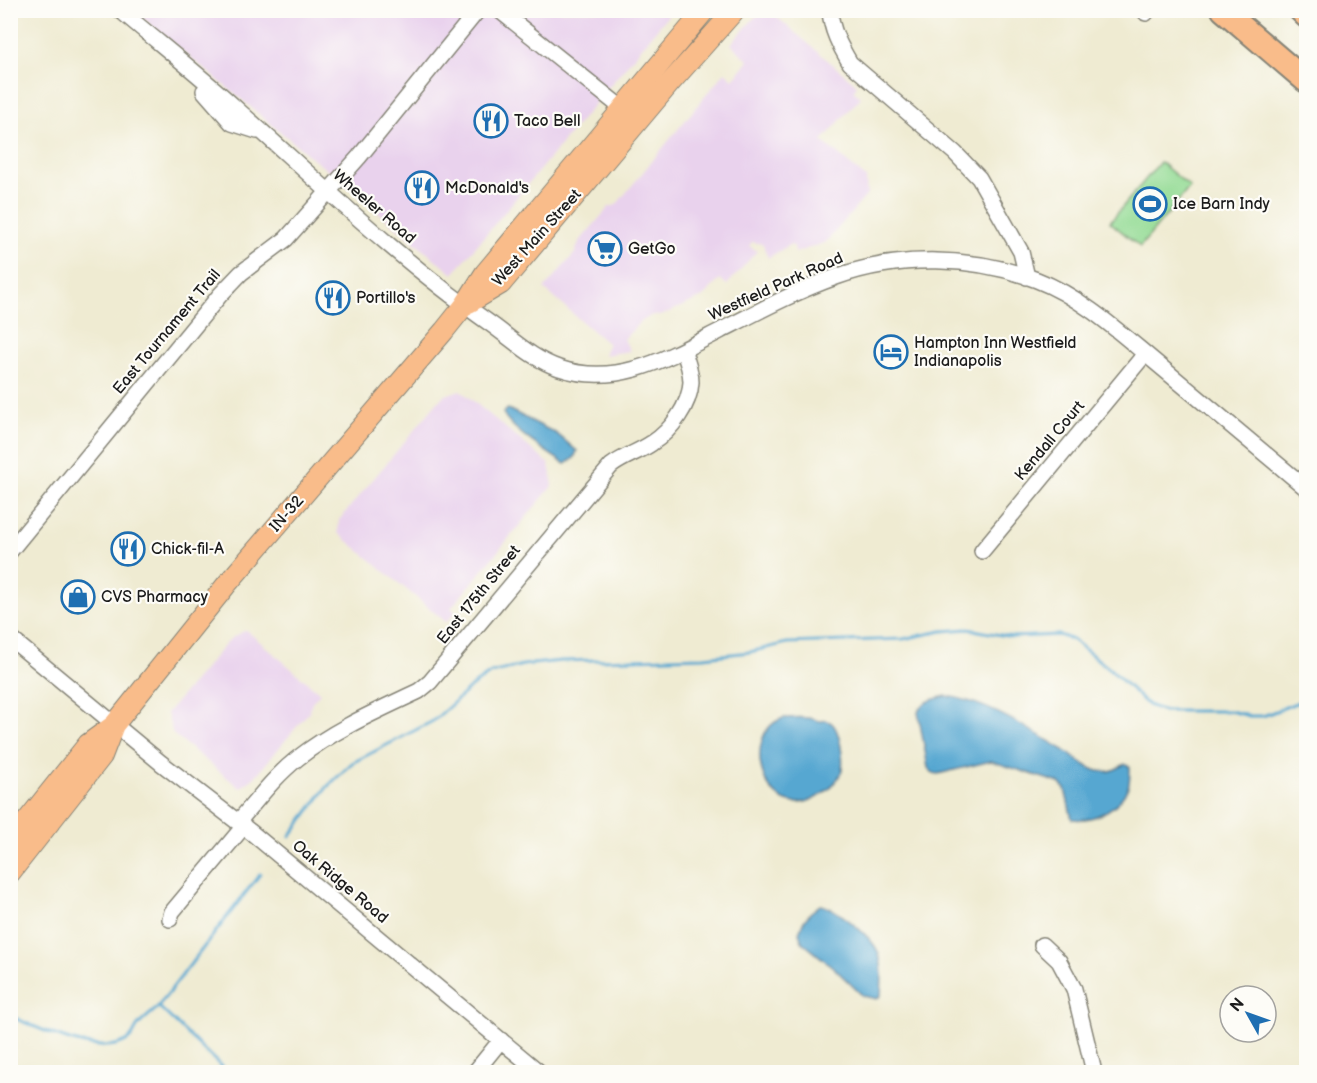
<svg xmlns="http://www.w3.org/2000/svg" width="1317" height="1083" viewBox="0 0 1317 1083" font-family="'Balsamiq Sans',sans-serif">
<style>
.built{fill:#e9d2ed}
.green{fill:#94db95;stroke:#587c58;stroke-width:1.5}
.water{fill:#57a7d1;stroke:#3a6276;stroke-width:1.5}
.lines{fill:none;stroke-linecap:round;stroke-linejoin:round}
.stream{stroke:#57a7d1;stroke-width:3}
.minor-casing{stroke:#868477;stroke-width:18}
.major-casing{stroke:#868477;stroke-width:22}
.highway-casing{stroke:#868477;stroke-width:26}
.minor{stroke:#fff;stroke-width:15}
.major{stroke:#f9bc8a;stroke-width:20}
.highway{stroke:#f9bc8a;stroke-width:22}
.labels{text-anchor:middle;dominant-baseline:central;stroke-width:4.5;stroke-linejoin:round;paint-order:stroke}
.poi-label{font-size:16px;fill:#1c1c1c;stroke:#fdfcf7;text-anchor:start}
.street-label{font-size:16px;fill:#1c1c1c;stroke:#fdfcf7}
</style>
<rect width="100%" height="100%" fill="#fdfcf7"/>
<filter id="ink" filterUnits="userSpaceOnUse"><feTurbulence type="fractalNoise" baseFrequency=".0167" numOctaves="2"/><feDisplacementMap in="SourceGraphic" scale="12" xChannelSelector="R" yChannelSelector="G"/><feConvolveMatrix kernelMatrix="1 2 1 2 8 2 1 2 1" color-interpolation-filters="sRGB"/></filter>
<filter id="wash" filterUnits="userSpaceOnUse"><feTurbulence type="fractalNoise" baseFrequency=".008" numOctaves="4" result="noise"/><feDisplacementMap in="SourceGraphic" scale="24" xChannelSelector="R" yChannelSelector="G"/><feGaussianBlur stdDeviation="1.35" result="paint"/><feColorMatrix in="noise" values="0 0 0 0 0 0 0 0 0 0 0 0 0 0 0 0 0 1.4 0 .05"/><feComposite in="paint" operator="in"/></filter>
<g filter="url(#wash)">
<rect width="100%" height="100%" fill="#efebd2"/>
<!-- built -->
<path class="built" d="M134 11H672L453 274Z
M772 13 857 85 853 91 861 97 822 141 866 178 867 195 826 242 795 253 794 246 789 245 768 258 763 244 752 242 749 246 757 251 727 285 720 279 703 297 660 316 652 315 639 323 624 339 630 351 604 355 608 344 544 289 575 253 579 242 609 207 616 205 725 72 733 79 749 61 731 44 755 17Z
M460 390 549 464 553 485 451 608 456 612 446 622 338 533 339 520 443 396Z
M246 630 320 693 312 702 309 712 254 778 240 788 173 734 167 713 230 639Z"/>
<!-- green -->
<path class="green" d="M1160 162 1190 187 1140 247 1110 222Z"/>
<!-- water -->
<path class="water" d="M508 409 557 434 577 451 574 458 565 464C547 452 512 431 503 413Z
M946 696C986 701 1030 730 1064 750 1073 756 1084 766 1095 770 1107 774 1115 770 1125 764L1130 767C1130 774 1130 781 1128 787 1120 808 1094 822 1072 819L1065 789 1059 783 991 761 938 774 933 773 928 768 918 712C924 700 934 699 946 696Z
M784 718C792 718 800 717 808 718 812 718 816 721 821 721 826 721 825 719 830 722 840 727 845 763 841 773 838 779 834 784 830 788 768 842 734 733 784 718Z
M820 905C836 907 872 937 878 952 883 965 882 981 881 995L877 999 863 996 834 968 802 942 799 932 804 921 810 913Z"/>
<g class="lines">
<!-- stream -->
<path class="stream" d="M290 836 327 787 352 763 433 721 472 686 491 673 523 665 561 661 704 657 750 652 787 643 903 639 942 631 968 629 1012 637 1059 635 1073 640 1111 670 1148 705 1164 711H1231L1249 716H1263L1301 701H1306
M158 1006 227 1072
M10 1016C39 1028 96 1058 126 1041 133 1038 133 1033 137 1027 142 1020 151 1014 157 1008L260 874"/>
</g>
</g>
<g filter="url(#ink)">
<g class="lines">
<defs>
<path id="minor" d="M120 10C160 44 201 76 239 111 320 183 399 260 488 322 511 338 532 359 559 368 618 388 669 357 720 331 757 312 796 291 836 277 900 254 974 256 1037 280 1081 297 1118 331 1154 361 1205 403 1255 446 1306 488
M499 10 623 109
M830 10C831 30 840 46 850 63L955 153 979 178 1021 252 1027 277
M1144 10 1146 13
M204 91 232 123 257 131
M10 551 220 295 241 273 286 239 359 157 478 10
M982 551 1145 354
M10 638 161 763 252 833 539 1072
M238 822C257 800 275 776 298 758 335 729 377 711 419 691L430 682 611 466C624 456 639 452 652 443 671 431 690 405 691 382 691 371 687 360 683 350
M170 919 172 912 244 826
M1042 945 1059 961 1074 989 1094 1072
M475 1072 501 1040"/>
<path id="major" d="M469 303 501 284 671 82 735 10
M10 842 88 744 114 725 227 584 444 331 464 306 485 273 705 10
M10 873 102 756 114 725"/>
<path id="highway" d="M1223 10 1306 81
M1300 10 1306 16"/>
</defs>
<!-- minor casing -->
<use href="#minor" class="minor-casing"/>
<!-- major casing -->
<use href="#major" class="major-casing"/>
<!-- highway casing -->
<use href="#highway" class="highway-casing"/>
<!-- minor -->
<use href="#minor" class="minor"/>
<!-- major -->
<use href="#major" class="major"/>
<!-- highway -->
<use href="#highway" class="highway"/>
</g>
</g>
<!-- icons -->
<defs>
<symbol id="restaurant-ring" viewBox="-11 -11 22 22"><circle r="9.5" fill="#fdfcf7" stroke="#1f6fb2" stroke-width="1.5"/><path d="M-5-6h1v4h1v-4h1v4h1v-4h1v5L-1.5 .5V6h-2V.5L-5-1ZM5-6V6H3V1.5H1.5Q1.5-4 5-6Z" fill="#1f6fb2"/></symbol>
<symbol id="stadium-ring" viewBox="-11 -11 22 22"><circle r="9.5" fill="#fdfcf7" stroke="#1f6fb2" stroke-width="1.5"/><path d="M0-5a6.5 5 0 1 0 0 10a6.5 5 0 1 0 0-10ZM-3.5-1.8h7v3.6h-7Z" fill="#1f6fb2"/></symbol>
<symbol id="supermarket-ring" viewBox="-11 -11 22 22"><circle r="9.5" fill="#fdfcf7" stroke="#1f6fb2" stroke-width="1.5"/><path d="M-6-5.5h2.5l.6 2H6L4.5 2H-2.5L-4.4-4H-6ZM-1.5 3.2a1.3 1.3 0 1 0 .1 0ZM3 3.2a1.3 1.3 0 1 0 .1 0Z" fill="#1f6fb2"/></symbol>
<symbol id="hotel-ring" viewBox="-11 -11 22 22"><circle r="9.5" fill="#fdfcf7" stroke="#1f6fb2" stroke-width="1.5"/><path d="M-6-4.5h1.5V1H6V5H4.5V3h-9V5H-6ZM-4 0a1.8 1.8 0 1 1 3.6 0ZM.5 0V-2.5h3Q6-2.5 6 0Z" fill="#1f6fb2"/></symbol>
<symbol id="shop-ring" viewBox="-11 -11 22 22"><circle r="9.5" fill="#fdfcf7" stroke="#1f6fb2" stroke-width="1.5"/><path d="M-5-2.5h2.3a2.7 3.5 0 0 1 5.4 0H5L5.5 6h-11ZM-1.5-2.5h3a1.5 2.3 0 0 0-3 0Z" fill="#1f6fb2"/></symbol>
</defs>
<g fill-rule="evenodd">
<use href="#restaurant-ring" x="472" y="102" width="38" height="38"/>
<use href="#restaurant-ring" x="403" y="169" width="38" height="38"/>
<use href="#stadium-ring" x="1131" y="185" width="38" height="38"/>
<use href="#supermarket-ring" x="586" y="230" width="38" height="38"/>
<use href="#restaurant-ring" x="314" y="279" width="38" height="38"/>
<use href="#hotel-ring" x="872" y="333" width="38" height="38"/>
<use href="#restaurant-ring" x="109" y="530" width="38" height="38"/>
<use href="#shop-ring" x="59" y="578" width="38" height="38"/>
</g>
<g class="labels">
<!-- poi labels -->
<g class="poi-label">
<text x="514" y="121">Taco Bell</text>
<text x="445" y="188">McDonald's</text>
<text x="1173" y="204">Ice Barn Indy</text>
<text x="628" y="249">GetGo</text>
<text x="356" y="298">Portillo's</text>
<text x="914" y="343">Hampton Inn Westfield<tspan x="914" dy="18">Indianapolis</tspan></text>
<text x="151" y="549">Chick-fil-A</text>
<text x="101" y="597">CVS Pharmacy</text>
</g>
<!-- street labels -->
<g class="street-label">
<text transform="translate(374 207) rotate(41)">Wheeler Road</text>
<text transform="translate(537 238) rotate(-48)">West Main Street</text>
<text transform="translate(776 287) rotate(-24)">Westfield Park Road</text>
<text transform="translate(167 332) rotate(-50)">East Tournament Trail</text>
<text transform="translate(1050 441) rotate(-50)">Kendall Court</text>
<text transform="translate(287 514) rotate(-49)">IN-32</text>
<text transform="translate(479 595) rotate(-51)">East 175th Street</text>
<text transform="translate(340 882) rotate(40)">Oak Ridge Road</text>
</g>
</g>
<!-- margin -->
<rect width="1317" height="1083" fill="none" stroke="#fdfcf7" stroke-width="36"/>
<!-- north arrow -->
<g transform="translate(1248 1014) rotate(310)"><circle r="28" fill="#fdfcf7" stroke="#a3a29f" stroke-width="1.5"/>
<path d="M0-4.5L10 22L0 15L-10 22Z" fill="#1f6fb2"/>
<text y="-9" font-size="16" font-weight="bold" text-anchor="middle" fill="#1c1c1c">N</text>
</g>
</svg>
